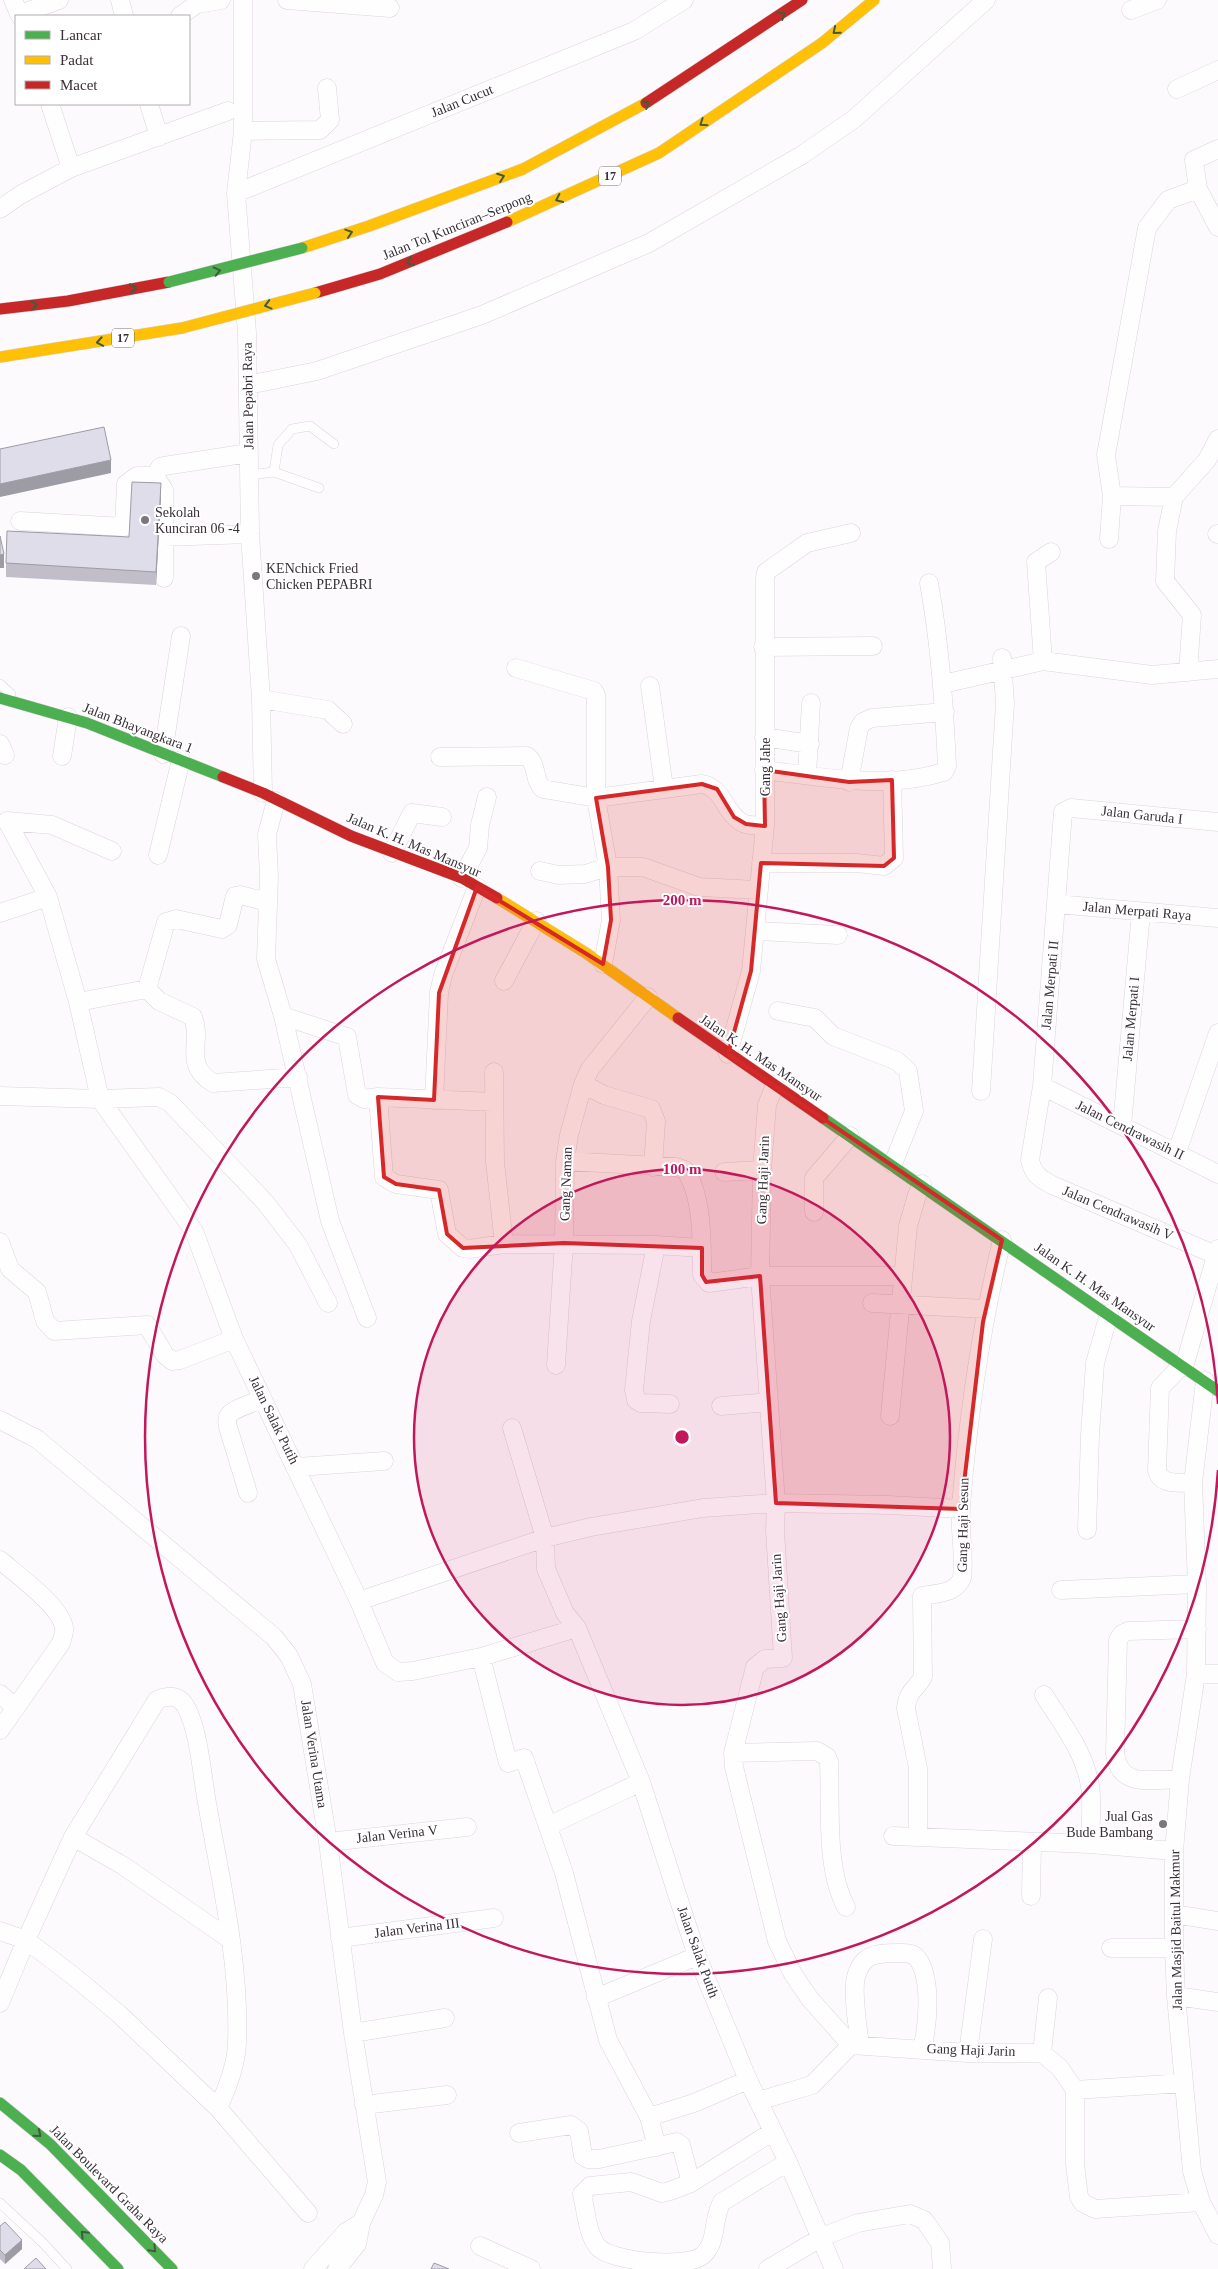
<svg xmlns="http://www.w3.org/2000/svg" width="1218" height="2269" viewBox="0 0 1218 2269" font-family="'Times New Roman',serif">
<style>
.lines{fill:none;stroke-linecap:round;stroke-linejoin:round}
.lane-casing{stroke:#dbd4db;stroke-width:10}
.street-casing{stroke:#dbd4db;stroke-width:19}
.fast-casing{stroke:#dbd4db;stroke-width:12}
.slow-casing{stroke:#dbd4db;stroke-width:12}
.jam-casing{stroke:#dbd4db;stroke-width:12}
.lane{stroke:#fffeff;stroke-width:9}
.street{stroke:#fffeff;stroke-width:18}
.fast{stroke:#4caf50;stroke-width:11}
.slow{stroke:#ffc107;stroke-width:11}
.jam{stroke:#c62828;stroke-width:11}
.fast-bridge-casing{stroke:#dbd4db;stroke-width:12;stroke-linecap:butt}
.slow-bridge-casing{stroke:#dbd4db;stroke-width:12;stroke-linecap:butt}
.fast-bridge{stroke:#4caf50;stroke-width:11}
.slow-bridge{stroke:#ffc107;stroke-width:11}
.wall{fill:#c1beca}
.shaded-wall{fill:#9d9ba4}
.building{fill:#e0ddeb;stroke:#9d9ba4}
.oneway{stroke:#405c40}
.marked{fill:#d62828;fill-opacity:0.2;stroke:#d62828;stroke-width:4;stroke-linejoin:round}
.ring{fill:none;stroke:#c2185b;stroke-width:2.5}
.poi-dot{fill:#7e767d;stroke:#fff;stroke-width:2}
.labels{text-anchor:middle;dominant-baseline:central;stroke-width:4;stroke-linejoin:round;paint-order:stroke}
.shield{fill:#fff;stroke:#746d74;stroke-width:1}
.shield-label{font-size:12px;font-weight:bold;fill:#392f38}
.street-label{font-size:14px;fill:#392f38;stroke:#fff}
.poi-label{font-size:14px;fill:#392f38;stroke:#fff;text-anchor:start}
.centre{fill:#c2185b;stroke:#fff;stroke-width:2.5}
.ring-label{font-size:15px;text-anchor:middle;font-weight:bold;fill:#c2185b;stroke:#fff;stroke-width:4;stroke-linejoin:round;paint-order:stroke}
</style>
<rect width="100%" height="100%" fill="#fdfafd"/>
<g class="lines">
<defs>
<path id="lane" d="M274 472 319 488
M249 475 274 472 278 445 292 429 310 426 334 444
M0 684 11 694
M0 2203 42 2242 67 2269"/>
<path id="street" d="M13 0 20 16
M120 0 124 16
M243 0V131L236 193 247 333 250 534 261 699 263 793
M287 0 390 8
M1131 10 1157 0
M20 14 59 0
M180 16 197 4 221 0
M1177 89 1218 70
M50 104 71 168
M149 104 159 137
M243 131 320 130 330 120 327 88
M1218 149 1194 160 1198 189 1218 227
M236 193 634 31 684 0
M0 209 20 195 71 168 228 111
M248 385 317 371 482 315 649 243 802 155 854 119 986 0
M155 476 160 467 164 466 249 453
M1112 496 1174 497
M20 521 124 527 126 484 137 476H155L164 490V578
M1217 534H1218
M163 537 250 534
M1109 539 1112 496 1106 455 1147 228 1168 200 1198 189
M1051 552 1036 562 1043 661 1152 675 1218 669
M763 647 873 646
M516 668 594 691 596 695V798L608 867 611 920 603 964
M1188 672 1192 615 1165 581 1167 531 1174 497 1207 460 1218 439
M943 684 1043 661
M650 686 664 788
M261 699 328 710 343 724
M764 737 810 744
M0 744 5 755
M163 754 181 636
M62 756 68 717
M440 757 527 756C538 764 533 780 543 789L596 798 702 784C725 788 724 815 745 824 751 826 759 825 765 826
M764 770C823 777 885 790 944 772L947 766C944 704 940 644 929 583
M807 775 811 703
M849 782 859 728 863 722 872 718 945 712
M276 801 267 834 269 877 266 959 283 1016 330 1221 367 1318
M1218 822 1071 808 1063 812 1042 1086 1030 1160C1033 1174 1039 1178 1052 1185L1209 1252 1218 1253
M392 853 412 813 442 817
M158 855 181 760
M761 863H857L884 866 894 858 892 780
M540 871 559 875 585 874 608 867H643L699 887 757 890
M462 878 478 848 480 825 487 797
M48 897 7 821 52 825 112 851
M1056 904 1218 918
M0 913 48 897 78 1002 100 1099 159 1097 170 1103 265 1202 298 1245 328 1303
M755 931 838 935
M504 981 536 921
M147 989 166 922 176 919 222 929 228 925 235 896 240 895 268 902
M78 1002 147 989 159 1001 193 1017C203 1042 182 1064 213 1083L298 1077
M778 1011 815 1018 833 1036 897 1061 908 1071 914 1111 893 1164
M283 1016 347 1037 357 1095 364 1099 378 1097 494 1102
M728 1054 751 971 765 826V578L766 572 807 543 851 533
M494 1072 495 1162 504 1244
M583 1084 604 1095 651 1109 656 1121 653 1167
M775 1085 767 1105 762 1170 760 1276 776 1503 775 1531 783 1658 765 1659 755 1667 733 1753 734 1767 777 1941 793 1974 810 1999 851 2045
M1042 1086 1218 1174
M981 1091 1005 703 1002 658
M0 1096 100 1099 194 1231 234 1339 359 1601 385 1663 398 1672 413 1671 481 1657 577 1628
M378 1097 384 1177 396 1184 439 1190 447 1234 463 1248 469 1249 504 1244 656 1245
M434 1100 439 993 443 975 477 887
M1122 1126 1141 912
M1177 1152 1218 1033
M565 1161 676 1167 685 1170C703 1195 702 1245 702 1275L709 1283 760 1276H902
M724 1172 762 1170
M814 1212V1178L850 1136
M0 1242 10 1269 37 1292 45 1321 54 1331 147 1325 165 1355 172 1361 180 1360 234 1339
M872 1303 985 1309
M556 1365 564 1243 565 1161 569 1135 583 1084 590 1069 648 997
M1182 1365 1160 1388 1157 1470C1160 1486 1180 1482 1193 1483
M1184 1367 1218 1249
M1205 1381 1193 1483 1197 1584 1196 1674 1180 1779 1174 1851V1948L1176 1996 1192 2171 1201 2202 1218 2235
M670 1404 641 1403 636 1400 634 1390 641 1321 656 1245 702 1248
M721 1406 769 1402
M890 1416 908 1226 917 1195 922 1184
M0 1420 37 1439 274 1637 289 1656 302 1684 328 1842 353 2033 377 2182 374 2195 361 2223 357 2244 337 2269
M512 1428 545 1538 546 1569 565 1613 577 1628 641 1782 697 1956 748 2080 788 2162 834 2269
M297 1467 384 1461
M248 1493 228 1427C227 1423 227 1418 229 1415 233 1409 255 1402 263 1399
M1087 1530 1090 1435 1095 1363 1109 1314
M0 1560C16 1574 62 1607 64 1628 65 1632 62 1639 61 1643L0 1730
M1061 1590 1197 1584
M359 1601 545 1538 591 1527 703 1508 776 1503 889 1505 961 1509
M481 1657 508 1763 524 1758 564 1873 608 2040 649 2117 657 2147
M1196 1674H1218
M0 1694 16 1708
M1044 1695C1062 1724 1085 1752 1090 1786 1093 1805 1090 1825 1090 1844
M733 1753 817 1751 827 1757 829 1762C831 1807 825 1868 846 1907
M1180 1779C1152 1779 1119 1789 1115 1753L1118 1640 1122 1634 1128 1631 1197 1629
M548 1826 641 1782
M893 1836 1090 1844 1174 1851
M73 1837 122 1865 231 1940
M918 1837V1768L906 1708C908 1690 915 1691 923 1677L922 1596C938 1593 955 1594 962 1578 965 1554 959 1529 961 1506 968 1416 981 1327 1002 1240
M328 1842 467 1827
M1031 1896 1032 1843
M1174 1914 1218 1921
M0 1931 26 1940 72 1975 119 2014 218 2108 308 2213
M340 1938 494 1918
M1111 1948H1174
M1176 1996 1218 2002
M596 1998 697 1956
M0 2003 26 1940 73 1837 157 1700C169 1695 179 1695 186 1707 199 1731 202 1775 207 1803 221 1882 240 1962 237 2043 236 2066 228 2087 218 2108
M353 2033 445 2018
M860 2045C858 2029 852 1992 856 1977 862 1954 876 1953 897 1953 904 1953 913 1952 918 1959 932 1980 928 2025 922 2049
M968 2053 983 1939
M1042 2053 1048 1998
M1075 2090V2164L1079 2197 1083 2203 1095 2209 1201 2202
M758 2101 812 2085 851 2045 968 2053H1042L1060 2068 1075 2090 1184 2083
M364 2105 447 2095
M649 2117 694 2103 748 2080
M772 2132 691 2183 670 2191 662 2193 631 2182 590 2186 582 2194C586 2210 587 2232 597 2246 609 2262 688 2269 703 2255 718 2242 712 2218 722 2202L788 2162
M519 2133 571 2125 579 2131 583 2156 588 2159H599L677 2142 681 2145 691 2183
M480 2246 531 2269
M313 2269 346 2232 361 2223
M768 2269 822 2237 858 2223 910 2214 924 2220 940 2243 942 2269"/>
<path id="fast" d="M0 698 87 723 223 777
M823 1118 1218 1391
M0 2103 50 2144 172 2269
M0 2155 21 2170 118 2269"/>
<path id="slow" d="M507 222 659 153 822 43 874 0
M302 248 369 226 523 169 646 103
M0 357 182 328
M497 898 586 953 678 1018"/>
<path id="jam" d="M646 103 802 0
M315 293 380 274 507 222
M0 309 68 301 169 282
M223 777 263 793 351 836 462 878 497 898
M678 1018 823 1118"/>
</defs>
<!-- lane casing -->
<use href="#lane" class="lane-casing"/>
<!-- street casing -->
<use href="#street" class="street-casing"/>
<!-- fast casing -->
<use href="#fast" class="fast-casing"/>
<!-- slow casing -->
<use href="#slow" class="slow-casing"/>
<!-- jam casing -->
<use href="#jam" class="jam-casing"/>
<!-- lane -->
<use href="#lane" class="lane"/>
<!-- street -->
<use href="#street" class="street"/>
<!-- fast -->
<use href="#fast" class="fast"/>
<!-- slow -->
<use href="#slow" class="slow"/>
<!-- jam -->
<use href="#jam" class="jam"/>
<defs>
<path id="fast-bridge" d="M169 282 302 248"/>
<path id="slow-bridge" d="M182 328 315 293"/>
</defs>
<!-- fast-bridge casing -->
<use href="#fast-bridge" class="fast-bridge-casing"/>
<!-- slow-bridge casing -->
<use href="#slow-bridge" class="slow-bridge-casing"/>
<!-- fast-bridge -->
<use href="#fast-bridge" class="fast-bridge"/>
<!-- slow-bridge -->
<use href="#slow-bridge" class="slow-bridge"/>
</g>
<!-- wall -->
<path class="wall" d="M161 496 156 585 6 577V563L129 537Z
M0 2226 22 2249 5 2264 0 2259Z"/>
<!-- shaded-wall -->
<path class="shaded-wall" d="M111 460V473L0 497V484Z
M161 483V496L156 585V572Z
M4 554V568H0V555Z
M22 2240V2249L5 2264V2255Z"/>
<!-- building -->
<path class="building" d="M104 427 111 460 0 484V449Z
M132 482 161 483 156 572 6 563 7 531 129 537Z
M0 536 4 554 0 555Z
M5 2222 22 2240 5 2255 0 2250V2226Z
M36 2258 46 2269H24Z
M434 2263 449 2269H431Z"/>
<!-- one-way arrows -->
<defs><path id="oneway-chevron" d="M-2-3.5L2.5 0L-2 3.5" fill="none" stroke-width="1.6" stroke-linecap="round" stroke-linejoin="round" transform="scale(1.25)"/></defs>
<g class="oneway">
<use href="#oneway-chevron" transform="translate(782 15) rotate(-33)"/>
<use href="#oneway-chevron" transform="translate(836 31) rotate(140)"/>
<use href="#oneway-chevron" transform="translate(646 104) rotate(-33)"/>
<use href="#oneway-chevron" transform="translate(703 123) rotate(146)"/>
<use href="#oneway-chevron" transform="translate(501 177) rotate(-20)"/>
<use href="#oneway-chevron" transform="translate(559 199) rotate(155)"/>
<use href="#oneway-chevron" transform="translate(349 233) rotate(-18)"/>
<use href="#oneway-chevron" transform="translate(410 262) rotate(158)"/>
<use href="#oneway-chevron" transform="translate(217 271) rotate(-13)"/>
<use href="#oneway-chevron" transform="translate(133 288) rotate(-11)"/>
<use href="#oneway-chevron" transform="translate(34 305) rotate(-7)"/>
<use href="#oneway-chevron" transform="translate(268 305) rotate(165)"/>
<use href="#oneway-chevron" transform="translate(100 342) rotate(170)"/>
<use href="#oneway-chevron" transform="translate(38 2134) rotate(39)"/>
<use href="#oneway-chevron" transform="translate(84 2234) rotate(-134)"/>
<use href="#oneway-chevron" transform="translate(153 2249) rotate(46)"/>
</g>
<!-- marked area -->
<path class="marked" d="M764 770 849 782 892 780 894 858 884 866 761 863 751 971 728 1054 1002 1240 983 1322 961 1509 776 1503 760 1276 706 1282 702 1275V1248L564 1243 463 1248 447 1234 439 1190 396 1184 384 1177 378 1097 434 1100 439 993 477 887 603 964 611 920 608 867 596 798 702 784 717 789 734 817 746 824 765 826Z"/>
<!-- distance rings -->
<circle cx="682" cy="1437" r="268" fill="#c2185b" fill-opacity=".12"/>
<g class="ring">
<circle cx="682" cy="1437" r="268"/>
<path d="M1218 1470A537 537 0 1 1 1218 1404"/>
</g>
<!-- markers -->
<g class="poi-dot">
<circle cx="145" cy="520" r="5"/>
<circle cx="256" cy="576" r="5"/>
<circle cx="1163" cy="1824" r="5"/>
</g>
<g class="labels">
<!-- shield labels -->
<g class="shield">
<rect x="599" y="166.5" width="22" height="19" rx="4"/>
<rect x="112" y="328.5" width="22" height="19" rx="4"/>
</g>
<g class="shield-label">
<text x="610" y="176">17</text>
<text x="123" y="338">17</text>
</g>
<!-- street labels -->
<g class="street-label">
<text transform="translate(462 101) rotate(-22)">Jalan Cucut</text>
<text transform="translate(457 226) rotate(-22)">Jalan Tol Kunciran–Serpong</text>
<text transform="translate(248 396) rotate(-91)">Jalan Pepabri Raya</text>
<text transform="translate(138 728) rotate(21)">Jalan Bhayangkara 1</text>
<text transform="translate(765 767) rotate(-90)">Gang Jahe</text>
<text transform="translate(1142 815) rotate(6)">Jalan Garuda I</text>
<text transform="translate(414 845) rotate(23)">Jalan K. H. Mas Mansyur</text>
<text transform="translate(1137 911) rotate(5)">Jalan Merpati Raya</text>
<text transform="translate(1050 985) rotate(-85)">Jalan Merpati II</text>
<text transform="translate(1131 1019) rotate(-85)">Jalan Merpati I</text>
<text transform="translate(761 1058) rotate(34)">Jalan K. H. Mas Mansyur</text>
<text transform="translate(1130 1130) rotate(26)">Jalan Cendrawasih II</text>
<text transform="translate(763 1180) rotate(-88)">Gang Haji Jarin</text>
<text transform="translate(566 1184) rotate(-88)">Gang Naman</text>
<text transform="translate(1118 1213) rotate(23)">Jalan Cendrawasih V</text>
<text transform="translate(1095 1287) rotate(35)">Jalan K. H. Mas Mansyur</text>
<text transform="translate(274 1420) rotate(64)">Jalan Salak Putih</text>
<text transform="translate(963 1525) rotate(-89)">Gang Haji Sesun</text>
<text transform="translate(779 1598) rotate(-94)">Gang Haji Jarin</text>
<text transform="translate(314 1754) rotate(81)">Jalan Verina Utama</text>
<text transform="translate(397 1834) rotate(-6)">Jalan Verina V</text>
<text transform="translate(417 1928) rotate(-7)">Jalan Verina III</text>
<text transform="translate(1176 1930) rotate(-91)">Jalan Masjid Baitul Makmur</text>
<text transform="translate(698 1952) rotate(70)">Jalan Salak Putih</text>
<text transform="translate(971 2050) rotate(2)">Gang Haji Jarin</text>
<text transform="translate(109 2184) rotate(45)">Jalan Boulevard Graha Raya</text>
</g>
<!-- poi labels -->
<g class="poi-label">
<text x="155" y="512">Sekolah<tspan x="155" dy="16">Kunciran 06 -4</tspan></text>
<text x="266" y="568">KENchick Fried<tspan x="266" dy="16">Chicken PEPABRI</tspan></text>
<text x="1153" y="1816" text-anchor="end">Jual Gas<tspan x="1153" dy="16">Bude Bambang</tspan></text>
</g>
</g>
<circle cx="682" cy="1437" r="8" class="centre"/>
<g class="ring-label">
<text x="682" y="905">200 m</text>
<text x="682" y="1174">100 m</text>
</g>
<!-- legend -->
<rect x="15" y="15" width="175" height="90" fill="#ffffff" stroke="#b0acaf"/>
<rect x="25" y="31" width="25" height="8" fill="#4caf50" stroke="#b0acaf"/>
<text x="60" y="40" font-size="15" fill="#392f38">Lancar</text>
<rect x="25" y="56" width="25" height="8" fill="#ffc107" stroke="#b0acaf"/>
<text x="60" y="65" font-size="15" fill="#392f38">Padat</text>
<rect x="25" y="81" width="25" height="8" fill="#c62828" stroke="#b0acaf"/>
<text x="60" y="90" font-size="15" fill="#392f38">Macet</text>
</svg>
